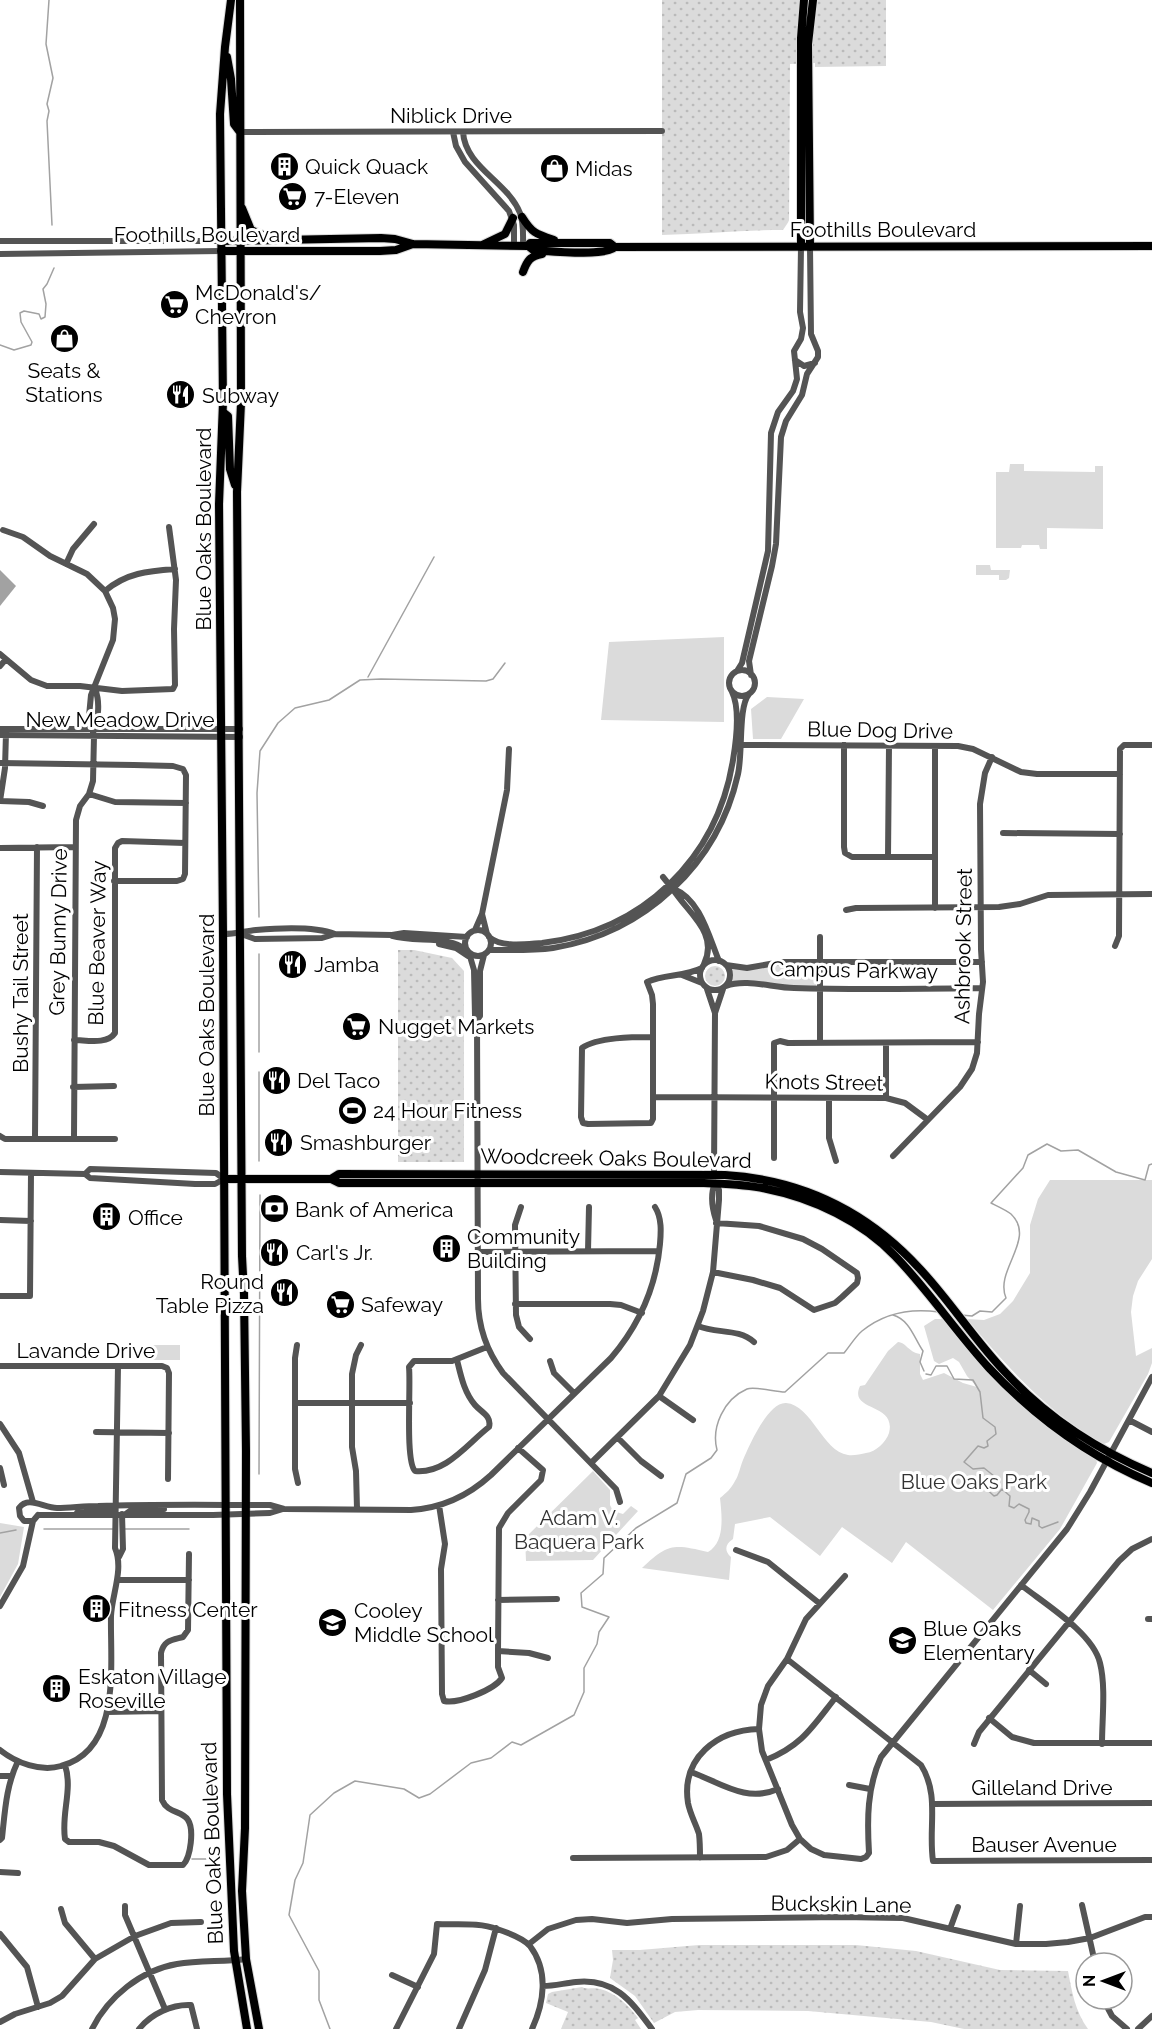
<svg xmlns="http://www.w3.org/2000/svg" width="1152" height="2029" viewBox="0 0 1152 2029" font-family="Raleway,sans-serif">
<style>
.grass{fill:url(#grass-dots)}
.park{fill:#dbdbdb}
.water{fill:#a2a2a2}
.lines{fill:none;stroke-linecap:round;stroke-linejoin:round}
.stream{stroke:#a2a2a2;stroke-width:1.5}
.major-casing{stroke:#dbdbdb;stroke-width:10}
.minor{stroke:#545454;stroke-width:6}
.major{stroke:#000;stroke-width:8}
.labels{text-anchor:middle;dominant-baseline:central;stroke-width:6;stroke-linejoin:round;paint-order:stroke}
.street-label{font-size:21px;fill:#000;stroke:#fff}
.poi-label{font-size:21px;fill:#000;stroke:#fff;text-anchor:start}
.park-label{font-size:21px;fill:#323232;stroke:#fff}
</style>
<defs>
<pattern id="grass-dots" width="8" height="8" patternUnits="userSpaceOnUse" patternTransform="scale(1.5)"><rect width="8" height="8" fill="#dbdbdb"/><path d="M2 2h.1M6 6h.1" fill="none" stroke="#bababa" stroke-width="1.8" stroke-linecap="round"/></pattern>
</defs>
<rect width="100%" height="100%" fill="#fff"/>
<!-- grass -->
<path class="grass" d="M662 0H886V66L815 67V63L790 64 789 221 783 230C743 230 703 234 662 235Z
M398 950H414L452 958 464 971V1162H398Z
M705 976a10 10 0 1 1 20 0a10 10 0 1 1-20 0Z
M699 1945H856L916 1951 1000 1970 1068 1971C1072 1992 1075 2011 1088 2029H964L931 2022 808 2011 698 2010 675 2012 654 2023 635 1996 610 1978 613 1960 612 1950H640Z
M582 1987C588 1990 592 1987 600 1989 616 1993 628 2005 638 2018L635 2020 641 2029H561L568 2012 546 2003 548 1994 552 1992Z"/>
<!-- park -->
<path class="park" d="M1010 464H1024V471L1095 472V466H1103V529L1047 528V549H1040L1039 545H1022L1021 548H996V472H1009Z
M976 565H990L991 570H1010L1009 578 1006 580H999V575H976Z
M724 637V722L601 720 609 642Z
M767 697 804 699 781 739H753L751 709Z
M776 965H815L817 983 816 986H784L732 981 731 969Z
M1050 1180H1152V1259L1138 1281 1133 1296 1131 1312 1136 1356 1152 1348V1363L1148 1374 1109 1442 1104 1444C1049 1414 1007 1367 967 1319L984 1320 1000 1314 1013 1301 1030 1273V1225L1038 1199Z
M935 1319H945C970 1350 995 1381 1025 1408 1047 1427 1071 1443 1096 1459L1097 1463 1060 1529 993 1610 906 1542 892 1563 842 1527 820 1556 770 1517 735 1524 733 1539C725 1544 724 1551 731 1557L729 1580 642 1568C668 1543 674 1544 708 1552 725 1542 722 1517 720 1498 726 1493 731 1489 735 1481 739 1475 740 1467 743 1460 749 1446 768 1402 786 1403 812 1405 822 1451 848 1455 853 1456 861 1454 866 1453 876 1452 886 1442 889 1433 897 1402 848 1412 860 1386L865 1385 888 1351 898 1342C907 1343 908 1352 920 1354V1374L923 1380 944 1373 963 1383 977 1387 967 1376 959 1362 953 1358 939 1364 934 1361 924 1326Z
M152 1345H180V1360H152Z
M593 1471 610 1490V1505L613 1511 623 1514 631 1506 638 1511 593 1560 526 1561 525 1538Z
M0 1523 24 1527 18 1564 0 1597Z"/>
<!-- water -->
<path class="water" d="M0 570 16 586 0 606Z"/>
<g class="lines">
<!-- stream -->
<path class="stream" d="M49 0 46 44 53 78 47 104 49 111 47 121 52 225
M0 345 14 350 31 345 32 342 21 322 20 313 24 311 39 314 41 319 45 317 46 304 43 289 47 284 54 268
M368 677 434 557
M259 917 257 793 260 751 278 723 295 708 329 700 360 680 381 679 486 681 493 679 505 663
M259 1052V954
M259 1072V1161
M893 1315C910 1320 914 1338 923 1351L920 1362 924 1371
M961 1315 972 1316 980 1311 992 1312 1006 1298C994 1270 1037 1239 1011 1214 1006 1210 997 1206 991 1203L1023 1168 1028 1155 1047 1144 1061 1151 1078 1150 1116 1172 1145 1180 1149 1165 1152 1164
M926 1374 931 1375 936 1366H947L954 1379 973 1380 980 1392 983 1418 995 1427 996 1434 987 1441 988 1446 984 1448 978 1446 964 1462 973 1469 984 1468 994 1476V1479L992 1481 988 1478 981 1480 980 1483 994 1496 997 1495 1002 1489 1010 1496 1009 1506 1014 1508 1019 1504 1029 1509V1512L1025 1520 1026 1523 1031 1524 1032 1518 1039 1521V1526L1042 1528 1058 1522
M259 1474 260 1195
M44 1529H113
M124 1529H189
M0 1533 16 1530
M192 1859H212L214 1856
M330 2029 319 2000V1971L289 1915 295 1880 303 1863 310 1815 334 1793 355 1781 404 1789 419 1798 430 1794 471 1763 491 1758 512 1742 521 1745 574 1715 584 1692V1668L597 1644 599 1632 609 1617 582 1607 581 1593 603 1574 604 1558 636 1528 677 1503 686 1474 711 1458 717 1450C711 1427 724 1399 747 1389 755 1386 775 1392 785 1392L828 1353H844C850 1346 855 1337 862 1331 884 1313 911 1308 939 1312"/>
<defs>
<path id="major" d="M231 0 225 47 220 114 223 402 219 504 223 934 227 1794 234 1951 247 2029
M240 0 241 403 237 492 242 1256 244 1294 246 1451 245 1828 242 1891 246 1959 259 2029
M227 57 231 79 234 124 240 132
M242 208 251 230 270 238
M522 217C532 233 536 234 554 240
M221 241 381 238 395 239 413 244 528 246 530 243H610L615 247 1152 246
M482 245 505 234 513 218
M528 246 533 250C550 251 604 257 615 247
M801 247V38L804 0
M810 247 808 44 813 0
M221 251H380L396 250 413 244
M523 272C527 261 530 256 542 254
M223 412 228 416 230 469 235 485
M224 1179H331L339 1183H704C725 1184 746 1184 767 1189 813 1198 863 1222 895 1256 929 1291 956 1332 989 1368 1035 1417 1090 1457 1152 1483
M331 1179 339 1174 725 1175C803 1180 867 1211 920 1269 951 1302 975 1341 1007 1374 1047 1417 1098 1450 1152 1473"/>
</defs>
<!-- major casing -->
<use href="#major" class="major-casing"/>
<!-- minor -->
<path class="minor" d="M240 132 662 131
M453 132 456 146 465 162 509 211 514 225V246
M463 132C465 167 508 182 520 213 524 223 523 235 523 246
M0 241H221
M0 254 221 251
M795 360 804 366 815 363
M3 530 23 537 50 556 87 574 105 591 113 608 115 619 113 640 91 695 89 716 94 736 93 781 89 794 80 806 76 820 74 1138
M66 564 73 549 94 524
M105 591C126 573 148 571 175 569
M0 654 31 680 47 686H80L122 691 173 689 175 685 174 629 176 580 169 527
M0 666 6 659
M729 683a13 13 0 1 1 26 0a13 13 0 1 1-26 0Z
M737 671 742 663 768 551 771 433 778 412 793 391 797 379 794 351 801 339 803 328 800 312 801 247
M751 675 749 661 772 566 776 544 781 437 786 421 802 395 807 374 818 357V351L811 334 810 247
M0 729H240
M93 730C99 719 100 701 95 689
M0 735 240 737
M742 745 958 746 973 749 1021 772 1037 774H1120
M844 745V847L845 853 852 857H935
M0 763 134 765 173 766 183 769 186 775 185 874 183 879 177 881H114
M89 794 115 802 186 803
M0 801 5 768 6 733
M0 801 29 802 43 806
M1003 833 1120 834
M0 848 75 847
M888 857 889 746
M663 877C668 883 672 888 677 895 692 916 718 935 704 964
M674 889C700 899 709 937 719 961
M935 908V746
M846 910 856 908 999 907 1020 904 1048 895 1152 894
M482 914 487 934
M465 943a13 13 0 1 1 26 0a13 13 0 1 1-26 0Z
M475 930 482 914 507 790 509 749
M223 934C236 934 245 931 256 930 279 928 314 926 335 934
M241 934 255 939 322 938 335 934 392 935 404 933 467 937
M392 936C415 943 450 935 466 950
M489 937C502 948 526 944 542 943 643 931 717 859 733 760 736 742 740 708 732 692
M820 937V1043
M439 944 456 948 468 956
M1115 946 1119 936 1120 749 1124 745H1152
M489 950C511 950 532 951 553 948 645 933 718 864 738 774 743 752 738 707 749 694
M469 953 474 970 475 1016 477 1020 478 1299C478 1327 486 1350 503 1373L616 1489 620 1502
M700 975a15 15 0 1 1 30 0a15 15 0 1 1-30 0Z
M726 965 747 968 781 962H982
M682 975 702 983
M726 986C746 978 773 988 794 988 857 990 920 989 982 988
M707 989 715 1013
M477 1020 480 1016V971L484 955
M653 1037C634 1037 597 1037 582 1048L581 1117 583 1123 588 1124 651 1123 653 1119V1004L652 995 647 982C665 974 684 977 702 968
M74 1040C86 1040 107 1045 115 1033V848L118 843 122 841 185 843
M886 1043V1098
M73 1087 114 1086
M653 1097 886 1098 905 1103 928 1120
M829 1098V1138L836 1161
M0 1136 5 1139H115
M35 1138 37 847
M893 1156 960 1087 972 1069 977 1053 979 1014 983 982 981 949 980 804 985 773 992 757
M774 1158V1043L780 1041 788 1043 978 1042
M0 1172 85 1174 90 1178 195 1184H215L224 1179 216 1173 90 1169 85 1174
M714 1175 715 1013 723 989
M715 1183C710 1195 712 1208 716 1220
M521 1207 515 1225 516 1315 519 1327 530 1339
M0 1220 31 1221
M588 1251 589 1207
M478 1252 659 1251
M713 1272 753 1280 780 1288 814 1310 835 1303 842 1297 857 1283 858 1278 857 1273 822 1249 803 1239 759 1226 716 1223
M0 1296H30L31 1173
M515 1304H610L621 1305 642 1313
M698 1326C717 1334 738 1328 754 1342
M297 1345 295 1358V1469L298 1483
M457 1360C461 1376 464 1392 475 1405 481 1412 492 1416 489 1427 467 1444 446 1474 415 1471 405 1461 411 1386 409 1367L414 1361H452L487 1347
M550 1361 554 1373 574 1393
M0 1366H162L167 1368 169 1373 168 1479
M659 1396 693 1420
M295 1403H410
M1129 1420 1152 1432
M0 1424 19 1453 33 1502
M96 1432 169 1433
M618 1438 641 1461 661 1476
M591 1463 659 1396 690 1345 703 1311 713 1272 719 1200V1190L715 1183
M0 1468 4 1485
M439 1505 445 1544 441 1569 442 1694 444 1701C458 1704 494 1690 502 1678L498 1667V1651L499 1528 508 1513 541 1480 543 1470 518 1448
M357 1509 356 1471 352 1447V1374L356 1355 361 1345
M77 1513 110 1511 116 1506
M38 1515 33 1521H24L20 1516 19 1508C28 1495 44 1508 57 1508 70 1508 84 1506 98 1506 155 1504 213 1505 270 1505L284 1509 411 1510C443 1508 468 1496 491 1475L611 1358C640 1324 656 1288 660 1244 661 1232 662 1218 655 1207
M38 1515H213L270 1513 283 1509
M123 1516 130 1511 164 1509
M736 1550 768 1562 819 1603
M119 1557 123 1549 122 1514
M845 1576 806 1619 787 1659 768 1686 761 1705 759 1729 762 1751 792 1825 800 1839 811 1849 824 1855 861 1859 866 1857 869 1853C867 1819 867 1788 881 1757L1067 1529 1090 1492 1152 1377
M117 1580H189
M1021 1585C1045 1604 1093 1633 1100 1663 1106 1687 1102 1719 1102 1744
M498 1600 557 1599
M0 1606 23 1566 33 1521
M1148 1619H1152
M498 1651 529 1653 548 1658
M787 1659 921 1765C940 1795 928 1828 933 1861L1152 1860
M1029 1670 1046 1684
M107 1712 161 1711
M989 1718 1012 1737 1034 1743H1152
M974 1744 979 1732 1119 1561 1132 1549 1152 1539
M0 1750C16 1763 41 1772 61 1766 122 1750 110 1665 111 1616 112 1594 124 1569 115 1548L118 1366
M766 1760C802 1746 813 1726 836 1697
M65 1765C73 1790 61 1813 65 1839L69 1842H99L114 1846 149 1865H183C191 1857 194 1829 188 1820 182 1810 168 1814 162 1800L161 1653C164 1640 172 1640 183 1637L188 1630 189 1554
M691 1772C721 1783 746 1803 778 1789
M0 1776H10
M849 1785 870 1789
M932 1804 1152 1803
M0 1840 2 1838C5 1811 6 1786 18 1761
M573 1858 766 1857 787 1850 800 1839
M700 1858C700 1850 700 1842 699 1834 696 1824 690 1814 688 1803 681 1758 717 1730 759 1729
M0 1872 18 1873
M1082 1905 1095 1963
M125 1906V1915L165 2009
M61 1909 65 1923 95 1959
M950 1929 958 1907
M0 1934 27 1967 38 2007
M529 1944 548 1929 576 1920 592 1919 627 1923 672 1919 841 1917 903 1918 1016 1944H1046L1068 1942 1090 1938 1145 1917H1152
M1016 1944 1020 1906
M392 1975 418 1987
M543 1986C554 1986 565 1983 576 1982 615 1978 631 2001 652 2029
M1103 1999 1112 2016 1127 2029
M0 2022 15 2014 50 2003 62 1996 95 1959 135 1936 171 1923 201 1922
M92 2029C108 1997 141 1970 177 1964 199 1960 223 1962 246 1959
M139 2029C151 2014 172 2004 191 2005L197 2029
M396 2029 434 1954 437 1924C456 1925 479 1922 497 1929 506 1932 524 1939 530 1946 549 1971 544 2003 532 2029
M459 2029 485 1970 496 1928
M1138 2029 1152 2016"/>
<!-- major -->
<use href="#major" class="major"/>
</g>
<!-- icons -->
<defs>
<symbol id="building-disc" viewBox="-11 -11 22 22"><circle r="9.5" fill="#000" stroke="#fff"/><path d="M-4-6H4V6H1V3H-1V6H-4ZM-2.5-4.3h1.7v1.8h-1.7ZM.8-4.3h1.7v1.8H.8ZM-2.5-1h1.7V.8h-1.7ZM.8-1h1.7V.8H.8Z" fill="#fff"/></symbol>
<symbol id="shop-disc" viewBox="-11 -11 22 22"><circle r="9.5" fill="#000" stroke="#fff"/><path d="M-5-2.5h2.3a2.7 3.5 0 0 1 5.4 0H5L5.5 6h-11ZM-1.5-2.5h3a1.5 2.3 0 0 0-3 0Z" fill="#fff"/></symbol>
<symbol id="supermarket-disc" viewBox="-11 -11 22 22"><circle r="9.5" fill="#000" stroke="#fff"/><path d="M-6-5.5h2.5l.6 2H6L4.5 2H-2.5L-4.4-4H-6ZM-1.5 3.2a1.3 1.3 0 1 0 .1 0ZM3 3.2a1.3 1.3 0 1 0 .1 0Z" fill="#fff"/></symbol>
<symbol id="restaurant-disc" viewBox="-11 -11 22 22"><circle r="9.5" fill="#000" stroke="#fff"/><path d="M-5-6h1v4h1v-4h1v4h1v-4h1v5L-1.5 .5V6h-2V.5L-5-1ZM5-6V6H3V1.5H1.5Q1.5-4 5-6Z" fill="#fff"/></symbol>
<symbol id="stadium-disc" viewBox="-11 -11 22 22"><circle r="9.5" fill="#000" stroke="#fff"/><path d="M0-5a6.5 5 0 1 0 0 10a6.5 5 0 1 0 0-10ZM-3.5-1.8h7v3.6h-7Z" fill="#fff"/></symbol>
<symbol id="bank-disc" viewBox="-11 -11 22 22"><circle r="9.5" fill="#000" stroke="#fff"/><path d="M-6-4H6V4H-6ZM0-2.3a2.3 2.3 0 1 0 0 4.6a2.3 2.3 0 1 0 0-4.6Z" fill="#fff"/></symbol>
<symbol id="school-disc" viewBox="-11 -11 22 22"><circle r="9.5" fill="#000" stroke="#fff"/><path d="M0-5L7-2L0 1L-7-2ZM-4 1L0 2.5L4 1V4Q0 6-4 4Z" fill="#fff"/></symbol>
</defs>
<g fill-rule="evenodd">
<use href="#building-disc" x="268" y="150" width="33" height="33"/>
<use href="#shop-disc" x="538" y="152" width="33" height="33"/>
<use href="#supermarket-disc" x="276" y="180" width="33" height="33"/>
<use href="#supermarket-disc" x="158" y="288" width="33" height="33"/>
<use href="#shop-disc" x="48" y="322" width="33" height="33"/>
<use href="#restaurant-disc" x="164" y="378" width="33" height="33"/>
<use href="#restaurant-disc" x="276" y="948" width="33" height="33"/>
<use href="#supermarket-disc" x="340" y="1010" width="33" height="33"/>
<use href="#restaurant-disc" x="260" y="1064" width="33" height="33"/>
<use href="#stadium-disc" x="336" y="1094" width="33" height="33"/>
<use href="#restaurant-disc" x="262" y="1126" width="33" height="33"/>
<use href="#bank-disc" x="258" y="1192" width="33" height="33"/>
<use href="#building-disc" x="90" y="1200" width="33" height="33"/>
<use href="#building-disc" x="430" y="1232" width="33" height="33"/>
<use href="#restaurant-disc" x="258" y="1236" width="33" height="33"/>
<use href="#restaurant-disc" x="268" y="1276" width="33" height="33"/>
<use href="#supermarket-disc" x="324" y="1288" width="33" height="33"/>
<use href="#building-disc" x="80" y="1592" width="33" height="33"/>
<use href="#school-disc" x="316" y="1606" width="33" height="33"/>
<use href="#school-disc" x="886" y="1624" width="33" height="33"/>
<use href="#building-disc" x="40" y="1672" width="33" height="33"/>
</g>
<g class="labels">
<!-- street labels -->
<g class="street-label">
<text x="451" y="115">Niblick Drive</text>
<text x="883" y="229">Foothills Boulevard</text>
<text x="207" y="234">Foothills Boulevard</text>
<text transform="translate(203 529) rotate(-90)">Blue Oaks Boulevard</text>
<text x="120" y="719">New Meadow Drive</text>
<text transform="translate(880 730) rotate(1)">Blue Dog Drive</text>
<text transform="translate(58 932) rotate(-89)">Grey Bunny Drive</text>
<text transform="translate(97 943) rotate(-89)">Blue Beaver Way</text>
<text transform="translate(963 946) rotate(-89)">Ashbrook Street</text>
<text transform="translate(854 970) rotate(1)">Campus Parkway</text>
<text transform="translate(20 993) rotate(-90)">Bushy Tail Street</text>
<text transform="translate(206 1015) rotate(-90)">Blue Oaks Boulevard</text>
<text transform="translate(824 1082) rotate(1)">Knots Street</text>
<text transform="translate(616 1158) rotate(1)">Woodcreek Oaks Boulevard</text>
<text x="86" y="1350">Lavande Drive</text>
<text x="1042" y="1787">Gilleland Drive</text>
<text transform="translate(212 1843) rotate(-92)">Blue Oaks Boulevard</text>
<text x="1044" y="1844">Bauser Avenue</text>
<text transform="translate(841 1904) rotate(1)">Buckskin Lane</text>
</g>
<!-- poi labels -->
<g class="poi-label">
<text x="305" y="166">Quick Quack</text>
<text x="575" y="168">Midas</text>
<text x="314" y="196">7-Eleven</text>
<text x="195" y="292">McDonald's/<tspan x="195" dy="24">Chevron</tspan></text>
<text x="64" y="370" text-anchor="middle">Seats &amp;<tspan x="64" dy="24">Stations</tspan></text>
<text x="202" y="395">Subway</text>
<text x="314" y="964">Jamba</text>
<text x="378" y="1026">Nugget Markets</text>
<text x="297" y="1080">Del Taco</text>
<text x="373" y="1110">24 Hour Fitness</text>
<text x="300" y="1142">Smashburger</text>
<text x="295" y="1209">Bank of America</text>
<text x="128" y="1217">Office</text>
<text x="467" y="1236">Community<tspan x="467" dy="24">Building</tspan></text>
<text x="296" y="1252">Carl's Jr.</text>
<text x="264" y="1281" text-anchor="end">Round<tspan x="264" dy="24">Table Pizza</tspan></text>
<text x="361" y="1304">Safeway</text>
<text x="118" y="1609">Fitness Center</text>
<text x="354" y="1610">Cooley<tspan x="354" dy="24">Middle School</tspan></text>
<text x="923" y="1628">Blue Oaks<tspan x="923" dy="24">Elementary</tspan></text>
<text x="78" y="1676">Eskaton Village<tspan x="78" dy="24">Roseville</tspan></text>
</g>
<!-- park labels -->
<g class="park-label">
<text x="974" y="1481">Blue Oaks Park</text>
<text x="579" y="1517">Adam V.<tspan x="579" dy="24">Baquera Park</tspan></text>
</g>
</g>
<!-- north arrow -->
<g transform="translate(1104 1981) rotate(270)"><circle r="28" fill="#ffffff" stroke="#999999" stroke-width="1.5"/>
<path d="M0-4.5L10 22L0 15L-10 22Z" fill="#000000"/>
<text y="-9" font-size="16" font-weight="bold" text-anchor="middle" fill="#000000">N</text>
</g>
</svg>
